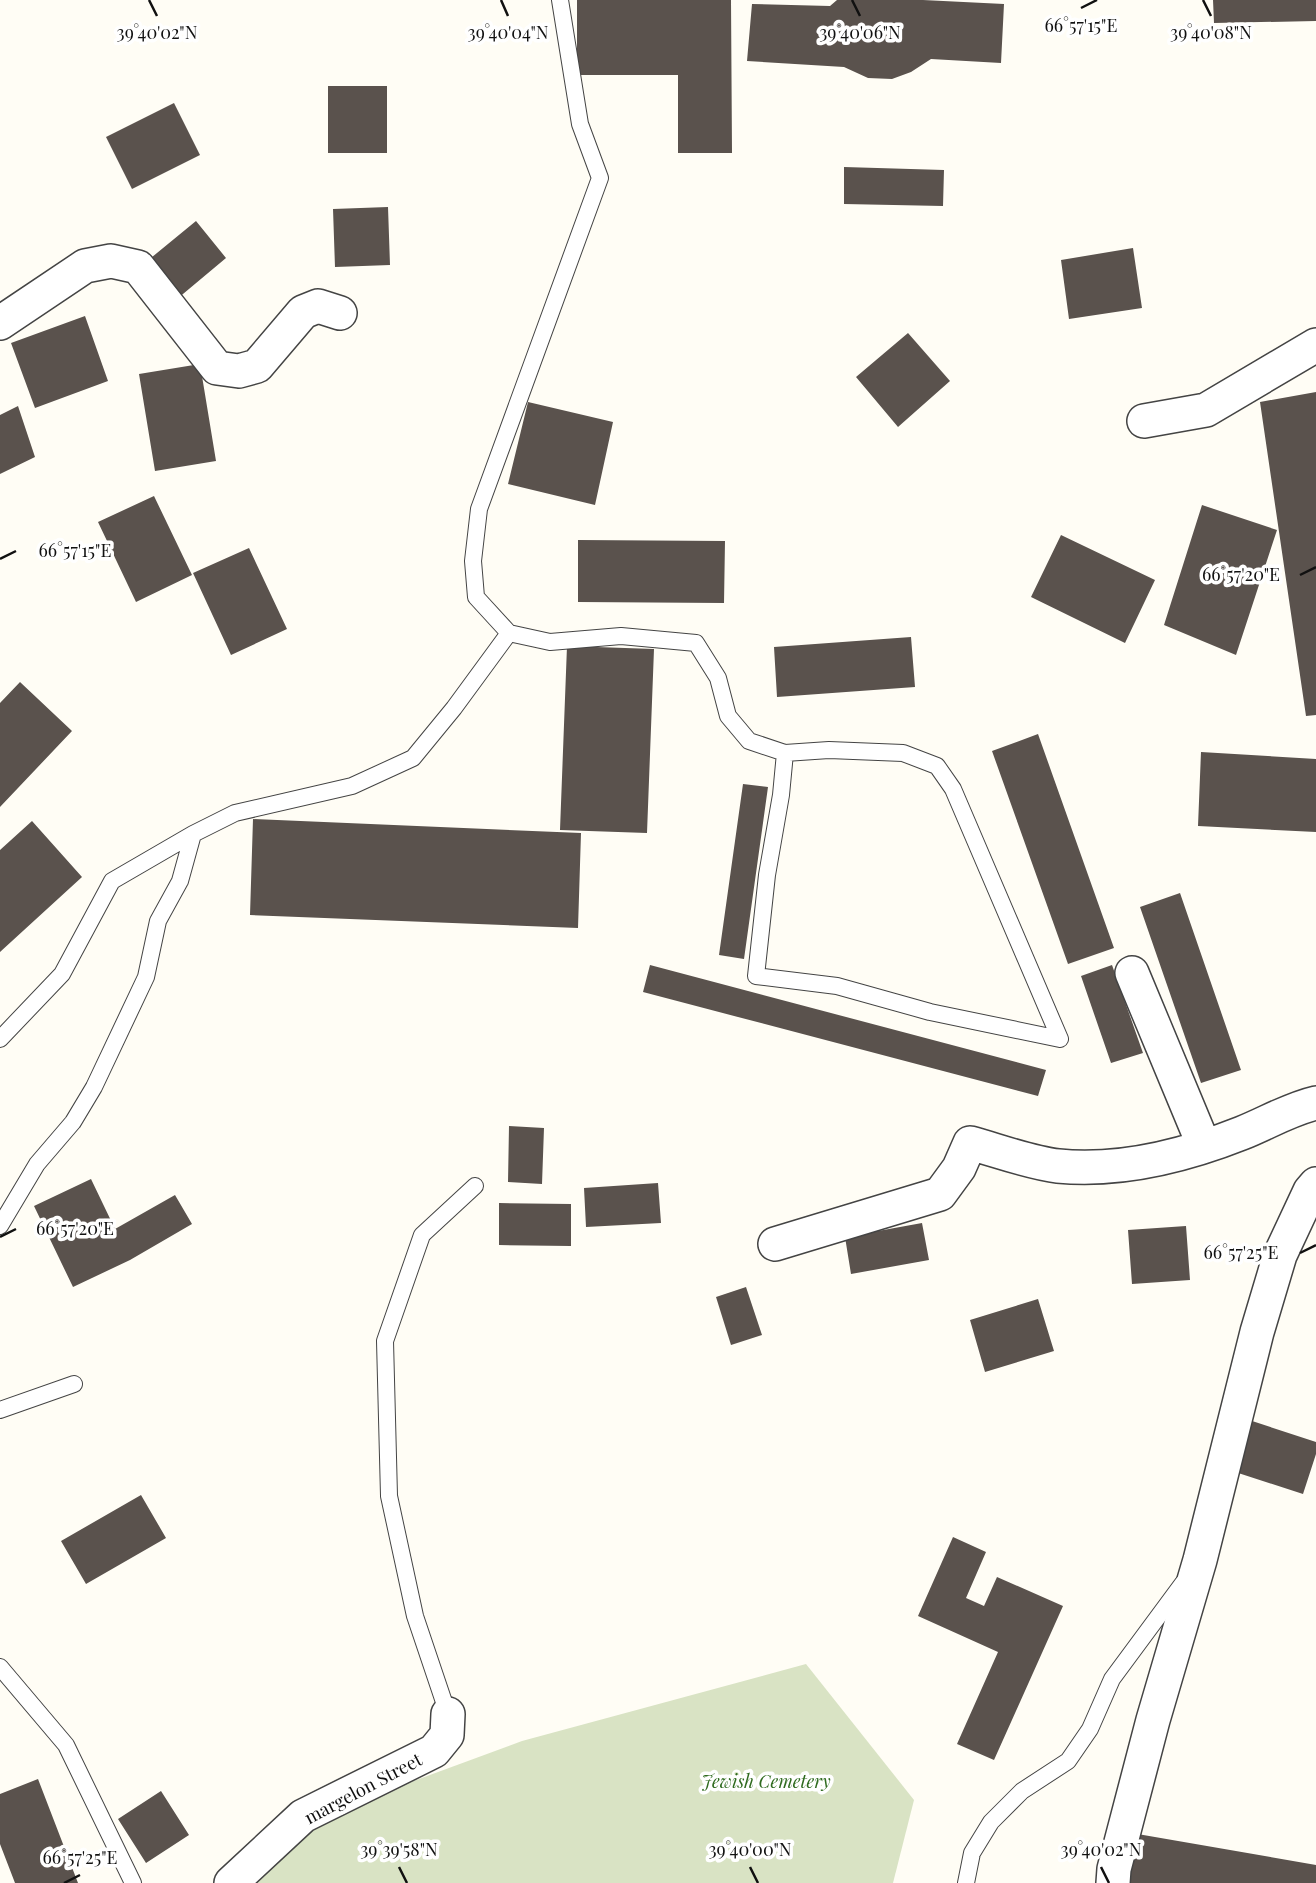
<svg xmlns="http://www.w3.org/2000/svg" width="1316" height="1883" viewBox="0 0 1316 1883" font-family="'Playfair Display',serif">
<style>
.cemetery{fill:#d9e3c4}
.building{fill:#5a524d}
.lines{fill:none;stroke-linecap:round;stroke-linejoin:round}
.lane-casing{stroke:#444;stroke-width:18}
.street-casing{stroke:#444;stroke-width:36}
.lane{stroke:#fff;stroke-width:16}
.street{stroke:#fff;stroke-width:33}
.ticks{fill:none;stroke:#111;stroke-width:2.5}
.labels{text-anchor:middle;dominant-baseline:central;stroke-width:7;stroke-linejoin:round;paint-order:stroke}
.park-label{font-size:18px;font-style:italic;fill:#2f6b1f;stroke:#fff}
.street-label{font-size:18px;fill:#111;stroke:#fff}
.ticks-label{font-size:18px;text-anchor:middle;fill:#111;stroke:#fff;stroke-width:7;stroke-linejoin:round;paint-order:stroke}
</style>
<rect width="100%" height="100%" fill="#fffdf5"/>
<!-- cemetery -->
<path class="cemetery" d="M806 1664 914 1800 893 1883H233L289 1827 522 1741Z"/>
<!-- building -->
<path class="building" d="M577 0H731L732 153H678V75H577Z
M837 0H923L1004 4 1001 63 931 59 911 72 892 79 868 78 844 67 747 61 752 4 830 6Z
M1213 0H1316V21L1214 23Z
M328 86H387V153H328Z
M174 103 200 155 132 189 106 137Z
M844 167 944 170 943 206 844 204Z
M388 207 390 265 335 267 333 209Z
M196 221 226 258 177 299 146 262Z
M1133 248 1142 308 1069 319 1061 260Z
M85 316 108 381 35 408 11 343Z
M908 333 950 381 898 427 856 377Z
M200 364 216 461 155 471 139 374Z
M1316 392V715L1306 716 1260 402Z
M528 402 613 422 595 505 508 484Z
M18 406 35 457 0 474V415Z
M154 496 192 575 136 602 98 522Z
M1202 505 1277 530 1236 655 1164 625Z
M1061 535 1155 580 1125 643 1031 597Z
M578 540 725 541 724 603 578 602Z
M249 548 287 629 231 655 193 573Z
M911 637 915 687 777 697 774 647Z
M567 646 654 649 647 833 560 830Z
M20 682 72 731 0 807V703Z
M1038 734 1114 948 1068 964 992 751Z
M1201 752 1316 759V832L1198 826Z
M743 784 768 787 744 959 719 955Z
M253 819 581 833 578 928 250 915Z
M32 821 82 877 0 952V850Z
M1180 893 1241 1070 1201 1083 1140 907Z
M650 965 1046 1070 1038 1096 643 992Z
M1112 965 1143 1053 1111 1063 1081 976Z
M509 1126 544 1128 542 1184 508 1182Z
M91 1179 115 1229 175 1195 192 1224 130 1260 73 1287 34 1206Z
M658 1183 661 1223 586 1227 584 1188Z
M499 1203 571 1204V1246L499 1245Z
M922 1223 929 1260 851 1274 845 1237Z
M1186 1226 1190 1280 1132 1284 1128 1230Z
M746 1287 762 1335 731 1345 716 1297Z
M1038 1299 1054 1351 985 1372 970 1320Z
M1246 1419 1316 1442V1454L1303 1494 1229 1470Z
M141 1495 166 1538 86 1584 61 1541Z
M953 1537 986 1552 966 1598 984 1606 997 1577 1063 1606 994 1760 957 1744 998 1652 918 1616Z
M38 1779 78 1883H15L0 1844V1794Z
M161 1791 189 1835 146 1863 118 1819Z
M1126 1832 1316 1865V1883H1122Z"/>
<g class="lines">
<defs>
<path id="lane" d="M560 0 580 124 600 178 479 509 473 561 476 597 509 633 550 642 621 636 696 643 718 678 728 716 749 741 785 753 829 750 903 753 937 766 953 789 1060 1039 930 1012 837 986 756 976 767 875 781 795 785 753
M0 1039 62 974 112 881 193 834
M0 1226 37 1164 73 1122 94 1087 146 977 158 921 180 881 193 834 235 813 352 786 413 758 454 708 509 633
M0 1410 74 1384
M0 1667 66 1745 133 1883
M448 1714 415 1616 389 1496 385 1341 422 1235 475 1186
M966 1883 972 1853 991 1822 1022 1791 1068 1761 1090 1729 1112 1679 1183 1583"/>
<path id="street" d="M0 323 85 266 111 261 138 267 217 368 239 371 257 366 303 312 318 306 340 313
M1144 421 1206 410 1316 345
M1132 973 1204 1146
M775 1244 940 1194 959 1168 970 1143C996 1150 1031 1163 1058 1166 1120 1172 1184 1156 1242 1133 1267 1123 1290 1109 1316 1103
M231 1883 303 1816 434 1751 447 1735 448 1714
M1113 1883 1114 1869 1153 1720 1200 1560 1257 1332 1280 1255 1310 1191 1316 1184"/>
</defs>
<!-- lane casing -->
<use href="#lane" class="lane-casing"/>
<!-- street casing -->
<use href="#street" class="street-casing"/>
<!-- lane -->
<use href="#lane" class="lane"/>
<!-- street -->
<use href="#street" class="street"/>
</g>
<!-- ticks -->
<path class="ticks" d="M149 0 157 16M501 0 508 16M852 0 860 16M1203 0 1211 16M1081 8 1097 0M0 559 16 551M1300 575 1316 567M0 1237 16 1229M1300 1253 1316 1245M399 1867 407 1883M750 1867 758 1883M1101 1867 1109 1883M64 1883 80 1875"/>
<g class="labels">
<!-- park labels -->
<g class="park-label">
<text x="766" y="1781">Jewish Cemetery</text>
</g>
<!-- street labels -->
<g class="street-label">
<text transform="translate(363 1788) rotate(-28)">margelon Street</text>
</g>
</g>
<g class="ticks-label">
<text x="1081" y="32">66°57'15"E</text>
<text x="157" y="39">39°40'02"N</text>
<text x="508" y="39">39°40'04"N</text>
<text x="860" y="39">39°40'06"N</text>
<text x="1211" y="39">39°40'08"N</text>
<text x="75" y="557">66°57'15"E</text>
<text x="1241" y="581">66°57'20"E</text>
<text x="75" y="1235">66°57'20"E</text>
<text x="1241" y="1259">66°57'25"E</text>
<text x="399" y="1856">39°39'58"N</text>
<text x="750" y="1856">39°40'00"N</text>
<text x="1101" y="1856">39°40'02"N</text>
<text x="80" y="1864">66°57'25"E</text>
</g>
</svg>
